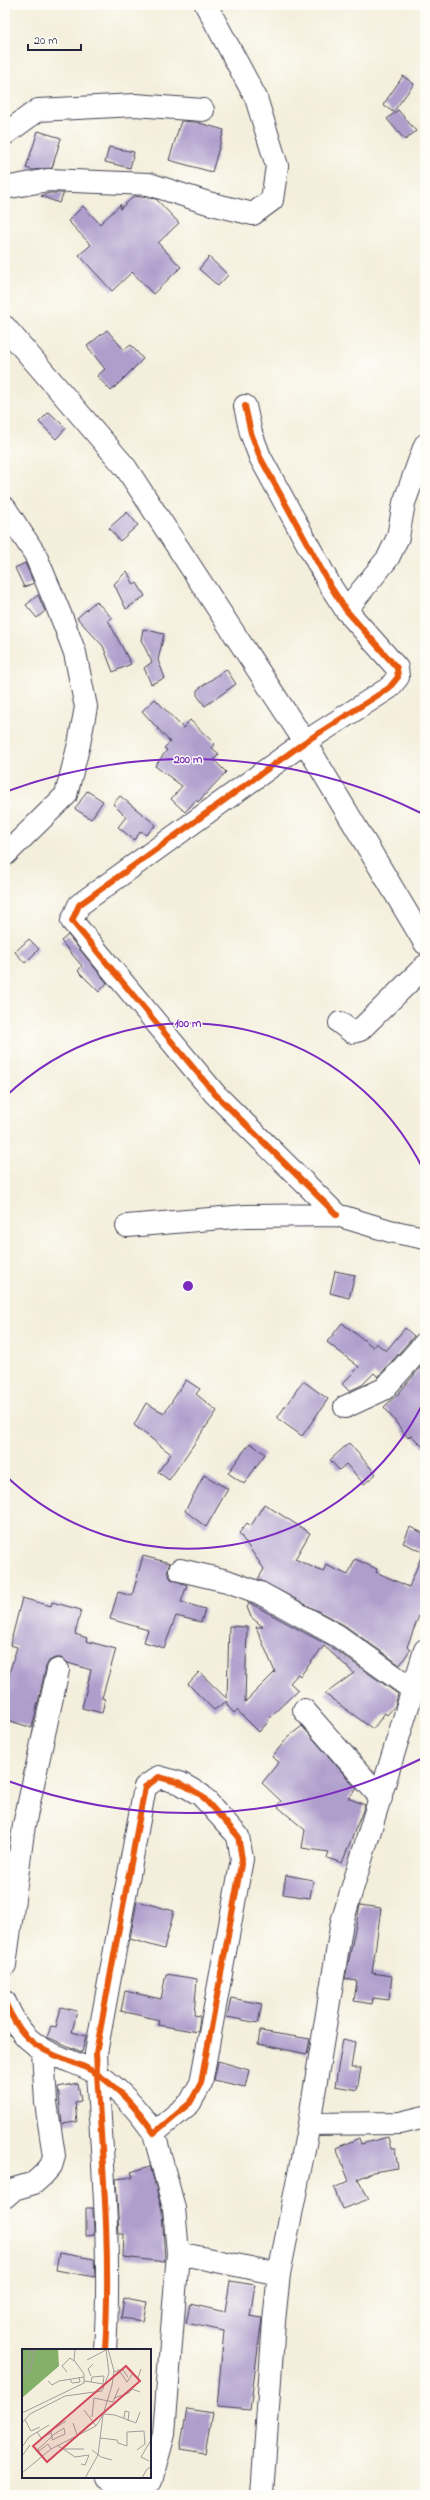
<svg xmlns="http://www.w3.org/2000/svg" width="430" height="2500" viewBox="0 0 430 2500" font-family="'Indie Flower',sans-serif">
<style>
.building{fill:#af9dcc}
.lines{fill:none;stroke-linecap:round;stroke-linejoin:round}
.minor-casing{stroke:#424153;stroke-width:24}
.minor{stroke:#fff;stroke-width:22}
.cycleway-casing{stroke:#fdfcf7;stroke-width:8}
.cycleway{stroke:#e8590c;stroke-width:6}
.ring{fill:none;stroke:#7b2cbf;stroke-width:2}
.inset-road{fill:none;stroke:#a09d9c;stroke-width:1}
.view{fill:#d1495b;fill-opacity:0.15;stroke:#d1495b;stroke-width:2}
.inset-edge{fill:none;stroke:#22223b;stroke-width:2}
.centre{fill:#7b2cbf;stroke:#fdfcf7;stroke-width:2}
.ring-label{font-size:12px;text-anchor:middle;font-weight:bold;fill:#7b2cbf;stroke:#fdfcf7;stroke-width:3;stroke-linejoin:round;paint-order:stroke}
</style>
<rect width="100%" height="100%" fill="#fdfcf7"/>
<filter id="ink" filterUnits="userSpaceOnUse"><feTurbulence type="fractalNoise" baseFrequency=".025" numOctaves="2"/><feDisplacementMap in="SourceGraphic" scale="8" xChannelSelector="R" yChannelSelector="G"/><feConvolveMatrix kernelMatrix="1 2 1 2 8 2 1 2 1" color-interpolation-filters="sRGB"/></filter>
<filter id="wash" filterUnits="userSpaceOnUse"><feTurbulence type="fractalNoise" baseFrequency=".012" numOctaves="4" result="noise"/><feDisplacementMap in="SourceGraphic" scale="16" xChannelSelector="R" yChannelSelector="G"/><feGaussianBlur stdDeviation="0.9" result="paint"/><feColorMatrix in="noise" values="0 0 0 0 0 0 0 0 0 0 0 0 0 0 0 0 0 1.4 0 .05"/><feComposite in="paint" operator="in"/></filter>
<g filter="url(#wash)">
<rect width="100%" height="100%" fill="#f4efdc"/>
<g id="blocks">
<!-- building -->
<path class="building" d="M403 76 414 84 393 112 383 105Z
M398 110 416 131 405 140 387 119Z
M181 121 196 122 224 130 212 172 169 160Z
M38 131 61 138 52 168 33 170 26 168Z
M109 147 134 152 130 168 105 162Z
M49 193H64L59 203 41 196Z
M134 196 156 199 179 223 158 243 181 267 153 294 132 272 112 291 79 255 91 245 68 221 83 206 100 224 121 204 120 209Z
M209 257 228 275 218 286 199 269Z
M107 330 124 350 131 345 143 359 111 391 97 376 105 369 87 346Z
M49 412 66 428 56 439 39 422Z
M127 512 138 525 120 541 109 528Z
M25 563 34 583 24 587 15 568Z
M127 571 134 585 137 583 145 596 126 609 114 584Z
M38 595 45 611 37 618 26 605Z
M96 601 112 618 108 620 131 664 113 672 103 646 77 618Z
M143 629 164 634 158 660 165 678 151 684 144 668 152 662 141 640Z
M226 669 236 684 205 706 197 695V690Z
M155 699 183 728 190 720 215 744 212 748 219 754 214 760 226 772 198 802 196 800 185 812 171 799 182 786 155 766 167 750 164 748 170 742 142 711Z
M87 791 103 801 91 819 75 809Z
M120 796 156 825 146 835 141 831 134 840 118 827 126 817 113 804Z
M68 935 107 983 99 992 78 971 82 966 61 941Z
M29 939 39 949 25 963 15 952Z
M335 1271 355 1275 349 1298 330 1293Z
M342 1323 373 1347 376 1343 386 1351 405 1328 414 1336 378 1377 374 1373 362 1385 349 1391 342 1384 359 1367 327 1342Z
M425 1362V1449L411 1435 408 1438 384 1407 398 1394Z
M186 1380 200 1389 196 1394 217 1411 169 1480 158 1472 171 1454 134 1425 146 1403 164 1413Z
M303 1381 328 1399 302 1436 277 1418Z
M250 1443 265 1454 244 1484 228 1473Z
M349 1443 376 1474 364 1484 346 1464 339 1470 330 1460Z
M204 1475 228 1489 206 1527 185 1511Z
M264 1504 310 1533 295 1559 323 1572 326 1565 348 1575 355 1559 377 1569 376 1572 409 1587 423 1552 403 1543 410 1527 425 1534V1600L407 1647 410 1650 400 1665 344 1625 258 1579 264 1569 239 1533 247 1523 251 1526Z
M143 1556 170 1563 167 1572 171 1579 187 1585 181 1602 205 1609 201 1622 176 1616 164 1648 144 1642 148 1630 110 1619 118 1592 132 1596Z
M22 1598 51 1606 52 1602 81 1610 75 1634 87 1638 86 1641 116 1649 102 1698 105 1699 102 1713 82 1708 91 1670 68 1663 61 1658H55L49 1661 46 1667 32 1728 5 1719V1687L17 1647 10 1645Z
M246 1601 331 1647 398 1694 395 1706 387 1715 385 1713 373 1729 325 1694 354 1673 324 1646 300 1676 298 1674 290 1683 298 1690 268 1719V1722L259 1732 237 1710 234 1713 227 1705V1701L214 1710 188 1684 199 1672 227 1699 229 1626 247 1627 245 1702 275 1672 256 1627H263L251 1617 247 1607 249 1604Z
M302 1726 357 1789 348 1798 365 1805 342 1863 327 1858 329 1852 302 1848 305 1830 277 1806 281 1801 262 1783 279 1762 272 1757 288 1737Z
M286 1875 313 1880 310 1898 283 1894Z
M137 1901 174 1911 164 1949 130 1939Z
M360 1905 381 1908 372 1973 392 1976 389 2000 373 1998 372 2004 354 2001 357 1981 345 1979Z
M166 1974 197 1979 194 2015 200 2016 198 2032 158 2025 159 2020 121 2011 125 1991 161 1999Z
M231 1998 262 2004 258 2023 227 2017Z
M61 2007 77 2011 72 2032 86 2036 82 2052 47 2037 51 2026 56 2027Z
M260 2031 310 2039 307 2054 258 2044Z
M343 2039 355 2042 351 2068H361L357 2090 335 2086Z
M218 2061 249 2070 245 2087 214 2080Z
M78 2083 81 2101 75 2102 77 2122 62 2124 58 2087Z
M388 2137 391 2149H395L398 2168 373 2172 358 2179 369 2199 342 2209 334 2188 349 2181 336 2148 359 2138 361 2144Z
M150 2166 162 2210 165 2262 123 2257 124 2234H119L116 2179 133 2177 131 2172Z
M86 2208H93L94 2235 86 2236Z
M59 2253 94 2259 95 2277 56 2270Z
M230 2281 255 2285 250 2316 262 2318 250 2410 217 2407 224 2331 186 2323 190 2304 225 2312Z
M124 2298 147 2302 143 2321 121 2318Z
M187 2409 212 2413 205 2453 180 2449Z"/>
</g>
</g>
<g filter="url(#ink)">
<use href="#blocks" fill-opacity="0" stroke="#424153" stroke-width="1"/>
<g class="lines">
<defs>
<path id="minor" d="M5 134 38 110 135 105 203 110
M5 188 48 180 149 184 208 203 253 214 272 200 277 166 256 98 206 5
M5 327 126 468 305 742 425 943
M245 406 251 433 260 457 331 587 346 610 397 668 398 677 389 688 305 742 79 905 72 921 215 1094 337 1215
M5 508 35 554 63 621 75 653 86 707 79 744 66 795 5 855
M346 610 388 558 398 537 404 503 425 445
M340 1023 352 1032 360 1030 425 966
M127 1226 246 1216 337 1215 390 1231 425 1238
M345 1407 384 1389 425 1343
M180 1570 227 1581 260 1593 338 1636 415 1691
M304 1710 381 1798
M5 1965 24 1825 58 1670
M5 2002C19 2035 33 2048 67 2060 77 2064 89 2068 97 2074 121 2090 138 2110 154 2133L190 2103 201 2083 242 1859 238 1836 201 1795 180 1783 159 1777 145 1787 96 2053 97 2073C103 2166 111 2257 105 2350
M309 2124 400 2123 425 2117
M154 2133 174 2208 178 2253
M5 2197 14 2189 34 2183 43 2175 51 2166 54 2156 46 2103 43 2051
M107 2477 128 2489 151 2481 164 2434 178 2253 279 2274
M262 2495 274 2321 279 2274 309 2124 342 1922 425 1650"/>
</defs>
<!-- minor casing -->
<use href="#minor" class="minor-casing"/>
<!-- minor -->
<use href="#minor" class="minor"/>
<defs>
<path id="cycleway" d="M245 406 251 433 260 457 331 587 346 610 397 668 398 677 389 688 305 742 79 905 72 921 215 1094 337 1215
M5 2002C19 2035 33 2048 67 2060 77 2064 89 2068 97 2074 121 2090 138 2110 154 2133L190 2103 201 2083 242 1859 238 1836 201 1795 180 1783 159 1777 145 1787 96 2053 97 2073C103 2166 111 2257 105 2350"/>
</defs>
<!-- cycleway casing -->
<use href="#cycleway" class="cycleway-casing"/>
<!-- cycleway -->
<use href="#cycleway" class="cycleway"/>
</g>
</g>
<!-- distance rings -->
<g class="ring">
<path d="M424 1401A263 263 0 0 1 5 1475M5 1097A263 263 0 0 1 424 1171"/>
<path d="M423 1758A527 527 0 0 1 8 1781M8 791A527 527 0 0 1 423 814"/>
</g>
<!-- overview -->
<g transform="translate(22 2349)">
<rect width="129" height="129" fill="#f4efdc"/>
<path d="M0 0H36L37 17 0 49Z" fill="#84b169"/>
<path class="inset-road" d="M65 11 84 1M95 21H101L106 28M92 22 99 24 105 33 111 24 116 29 119 20M8 23 4 20 8 1 13 2M45 23 40 17 48 9 52 12M0 26 8 23 13 0M69 27 66 20 71 15M48 30 50 34 58 33 57 28M26 32 30 36 37 32 62 28M62 32 69 33 81 35 82 27 70 28 69 33M92 49 107 44 110 40 118 43M62 61 74 77M0 64 62 34V25L52 11 53 0M82 65 93 66 114 74 118 63M70 68 72 49 91 53 97 39M102 69 103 62 107 63 106 72M3 71 9 82 18 78M0 74 8 65 43 47 80 42 87 24 84 0M51 74 55 86M15 83 19 89 29 84M78 89 95 91 96 94 105 97M35 96 53 108 67 106 63 116 59 115M105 97V83L122 82 123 95 115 101M0 98 7 88 27 76M29 100 26 95 17 102 16 100 23 94 31 86 42 79 43 85 30 91V87L29 83 30 81 44 72M41 100H62M70 101 79 108 90 111M0 107 8 96M127 112 119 108 129 91M0 124 29 100 74 77 81 66M63 129 76 106 81 66 90 36 92 22 86 0M120 129 125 120 129 118"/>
<path class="view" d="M104 17 118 32 25 113 11 97Z"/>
<rect width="129" height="129" class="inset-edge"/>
</g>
<circle cx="188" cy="1286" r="6" class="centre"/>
<g class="ring-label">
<text x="188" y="763">200 m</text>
<text x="188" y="1027">100 m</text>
</g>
<!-- margin -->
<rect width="430" height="2500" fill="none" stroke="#fdfcf7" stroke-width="20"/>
<!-- scale -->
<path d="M28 44v6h53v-6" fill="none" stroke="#22223b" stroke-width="2"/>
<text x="34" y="44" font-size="12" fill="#22223b" stroke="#fdfcf7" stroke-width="3" paint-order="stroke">20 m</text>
</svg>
